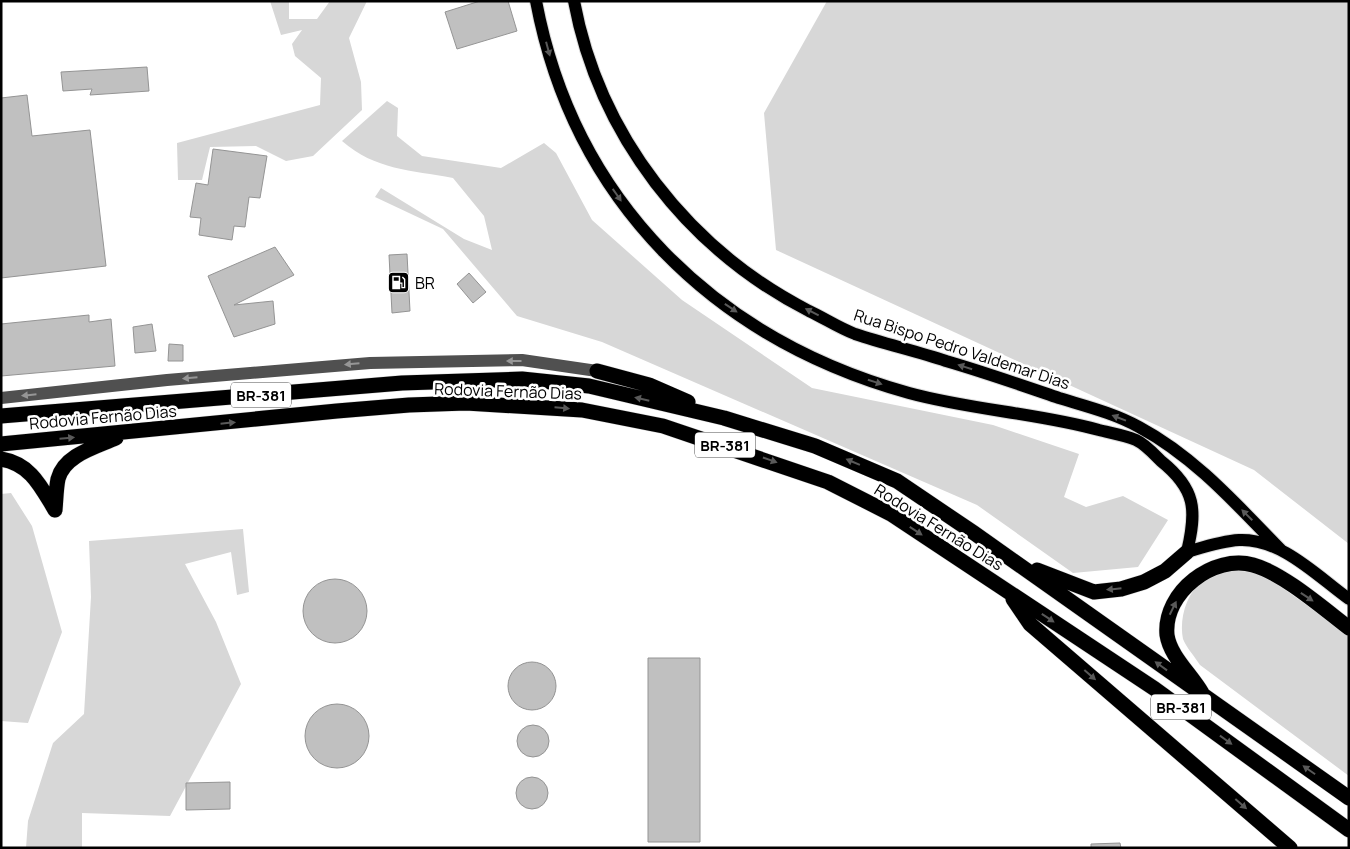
<svg xmlns="http://www.w3.org/2000/svg" width="1350" height="849" viewBox="0 0 1350 849" font-family="Manrope,sans-serif">
<style>
.green{fill:#d7d7d7}
.building{fill:#c0c0c0;stroke:#949494}
.lines{fill:none;stroke-linecap:round;stroke-linejoin:round}
.major-casing{stroke:#dbdbdb;stroke-width:14}
.highway-casing{stroke:#dbdbdb;stroke-width:16}
.minor{stroke:#505050;stroke-width:12}
.major{stroke:#000;stroke-width:12}
.highway{stroke:#000;stroke-width:15}
.oneway{fill:#595959}
.oneway2{fill:#969696}
.labels{text-anchor:middle;dominant-baseline:central;stroke-width:5;stroke-linejoin:round;paint-order:stroke}
.shield{fill:#fff;stroke:#4c4c4c;stroke-width:1}
.shield-label{font-size:15px;font-weight:bold;fill:#000}
.poi-label{font-size:16px;fill:#000;stroke:#fff;text-anchor:start}
.street-label{font-size:16px;fill:#000;stroke:#fff}
</style>
<rect width="100%" height="100%" fill="#fff"/>
<!-- green -->
<path class="green" d="M270 1H289V19H317L330 1H367L349 38 361 82 362 110 313 156 286 161 256 146 210 147 202 180H178L177 143 320 105 321 78 295 56 292 44 302 30 281 35Z
M827 1H1349V544L1254 470 776 250 764 113Z
M387 101 398 108 397 136 422 156 501 168 544 143 556 153 592 220 682 300 812 388 993 425 1079 454 1064 497 1086 507 1123 496 1168 520 1138 567 1073 573 977 505 602 342 517 316 443 229 375 197 381 188 464 239 492 250 484 216 453 178C411 170 375 170 342 141Z
M11 493 32 526 62 632 28 723 1 721V494Z
M243 529 249 592 237 595 231 552 185 564 216 622 241 684 170 816 82 813V848H26L28 821 53 743 84 714 91 597 89 541Z
M1238 571 1260 572 1349 635V776L1200 665C1195 657 1186 647 1183 639 1179 620 1186 594 1202 581 1212 573 1225 571 1238 571Z"/>
<!-- building -->
<path class="building" d="M480 1H508L517 31 457 49 445 12Z
M147 67 149 91 90 95 92 89 63 91 61 72Z
M27 95 32 136 90 130 106 266 1 278V98Z
M213 149 267 156 260 198 249 197 245 227 234 226 232 240 199 235 201 218 190 217 196 183 208 185Z
M275 247 294 275 234 305 273 301 275 324 234 337 208 276Z
M407 254 410 311 392 313 389 255Z
M469 273 486 292 473 303 457 284Z
M89 315V322L111 319 115 366 1 376V324Z
M152 324 156 351 135 353 133 327Z
M169 344 183 345V361H168Z
M303 611a32 32 0 1 1 64 0a32 32 0 1 1-64 0Z
M648 658H700V842H648Z
M508 686a24 24 0 1 1 48 0a24 24 0 1 1-48 0Z
M305 736a32 32 0 1 1 64 0a32 32 0 1 1-64 0Z
M517 741a16 16 0 1 1 32 0a16 16 0 1 1-32 0Z
M516 793a16 16 0 1 1 32 0a16 16 0 1 1-32 0Z
M230 782V809L186 810V783Z
M1120 843 1121 848H1091V844Z"/>
<g class="lines">
<defs>
<path id="major" d="M536 1C574 202 715 339 909 393 971 410 1037 413 1099 430 1111 433 1124 435 1136 440 1145 444 1154 454 1161 461 1196 489 1197 510 1187 552
M574 1C599 135 688 249 809 311 824 318 839 328 855 334 885 344 916 351 946 361 984 372 1021 385 1059 398 1085 406 1114 413 1139 427 1195 457 1237 505 1281 550
M1187 552C1204 547 1221 541 1239 540 1281 538 1317 576 1349 599"/>
<path id="highway" d="M597 371 649 385 688 402
M1 416 402 383 522 379 589 386 724 418 815 446 897 481 974 533 1349 798
M1 444 337 411 409 405 466 403 582 410 663 426 828 482 891 514 1155 689 1349 830
M1 459C31 464 41 487 55 510
M55 510C56 500 56 489 58 479 64 455 96 447 116 438
M1037 570 1094 592 1121 589 1144 582 1165 571 1187 552
M1013 599 1030 624 1290 848
M1202 693C1191 674 1170 656 1167 635 1163 592 1214 554 1253 565 1283 573 1324 609 1349 628"/>
</defs>
<!-- major casing -->
<use href="#major" class="major-casing"/>
<!-- highway casing -->
<use href="#highway" class="highway-casing"/>
<!-- minor -->
<path class="minor" d="M1 398 167 380 370 363 522 360 597 371"/>
<!-- major -->
<use href="#major" class="major"/>
<!-- highway -->
<use href="#highway" class="highway"/>
</g>
<!-- one-way arrows -->
<defs><path id="oneway-solid" d="M-6-.8H1V-3.2L6.5 0L1 3.2V.8H-6Z" transform="scale(1.25)"/></defs>
<g class="oneway">
<use href="#oneway-solid" transform="translate(548 49) rotate(75)"/>
<use href="#oneway-solid" transform="translate(617 195) rotate(55)"/>
<use href="#oneway-solid" transform="translate(731 308) rotate(34)"/>
<use href="#oneway-solid" transform="translate(812 312) rotate(-153)"/>
<use href="#oneway-solid" transform="translate(965 367) rotate(-162)"/>
<use href="#oneway-solid" transform="translate(875 382) rotate(18)"/>
<use href="#oneway-solid" transform="translate(642 399) rotate(-167)"/>
<use href="#oneway-solid" transform="translate(562 408) rotate(5)"/>
<use href="#oneway-solid" transform="translate(1119 418) rotate(-159)"/>
<use href="#oneway-solid" transform="translate(228 423) rotate(-6)"/>
<use href="#oneway-solid" transform="translate(67 438) rotate(-5)"/>
<use href="#oneway-solid" transform="translate(770 460) rotate(19)"/>
<use href="#oneway-solid" transform="translate(853 462) rotate(-157)"/>
<use href="#oneway-solid" transform="translate(1247 515) rotate(-135)"/>
<use href="#oneway-solid" transform="translate(916 531) rotate(33)"/>
<use href="#oneway-solid" transform="translate(1114 589) rotate(174)"/>
<use href="#oneway-solid" transform="translate(1307 597) rotate(34)"/>
<use href="#oneway-solid" transform="translate(1173 608) rotate(-64)"/>
<use href="#oneway-solid" transform="translate(1048 618) rotate(34)"/>
<use href="#oneway-solid" transform="translate(1161 666) rotate(-144)"/>
<use href="#oneway-solid" transform="translate(1090 675) rotate(41)"/>
<use href="#oneway-solid" transform="translate(1226 740) rotate(36)"/>
<use href="#oneway-solid" transform="translate(1309 770) rotate(-145)"/>
<use href="#oneway-solid" transform="translate(1241 804) rotate(41)"/>
</g>
<g class="oneway2">
<use href="#oneway-solid" transform="translate(514 361) rotate(-180)"/>
<use href="#oneway-solid" transform="translate(352 364) rotate(175)"/>
<use href="#oneway-solid" transform="translate(190 378) rotate(175)"/>
<use href="#oneway-solid" transform="translate(29 395) rotate(174)"/>
</g>
<!-- icons -->
<defs>
<symbol id="fuel-square" viewBox="-11 -11 22 22"><rect x="-9" y="-9" width="18" height="18" rx="4" fill="#000" stroke="#fff"/><path d="M-5.5-6h7V0h2V4h1.3V-2.5L3-4.5l.8-.8L6-3V5H2.5V1h-1V6h-7ZM-4.2-4.7v3.2H.2V-4.7Z" fill="#fff"/></symbol>
</defs>
<g fill-rule="evenodd">
<use href="#fuel-square" x="386" y="270" width="25" height="25"/>
</g>
<g class="labels">
<!-- shield labels -->
<g class="shield">
<rect x="231" y="382.5" width="60" height="25" rx="4"/>
<rect x="695" y="432.5" width="60" height="25" rx="4"/>
<rect x="1151" y="694.5" width="60" height="25" rx="4"/>
</g>
<g class="shield-label">
<text x="261" y="395">BR-381</text>
<text x="725" y="445">BR-381</text>
<text x="1181" y="707">BR-381</text>
</g>
<!-- poi labels -->
<g class="poi-label">
<text x="415" y="283">BR</text>
</g>
<!-- street labels -->
<g class="street-label">
<text transform="translate(962 349) rotate(18)">Rua Bispo Pedro Valdemar Dias</text>
<text transform="translate(508 391) rotate(2)">Rodovia Fernão Dias</text>
<text transform="translate(103 417) rotate(-5)">Rodovia Fernão Dias</text>
<text transform="translate(939 527) rotate(32)">Rodovia Fernão Dias</text>
</g>
</g>
<!-- border -->
<rect width="1350" height="849" fill="none" stroke="#000000" stroke-width="5"/>
</svg>
